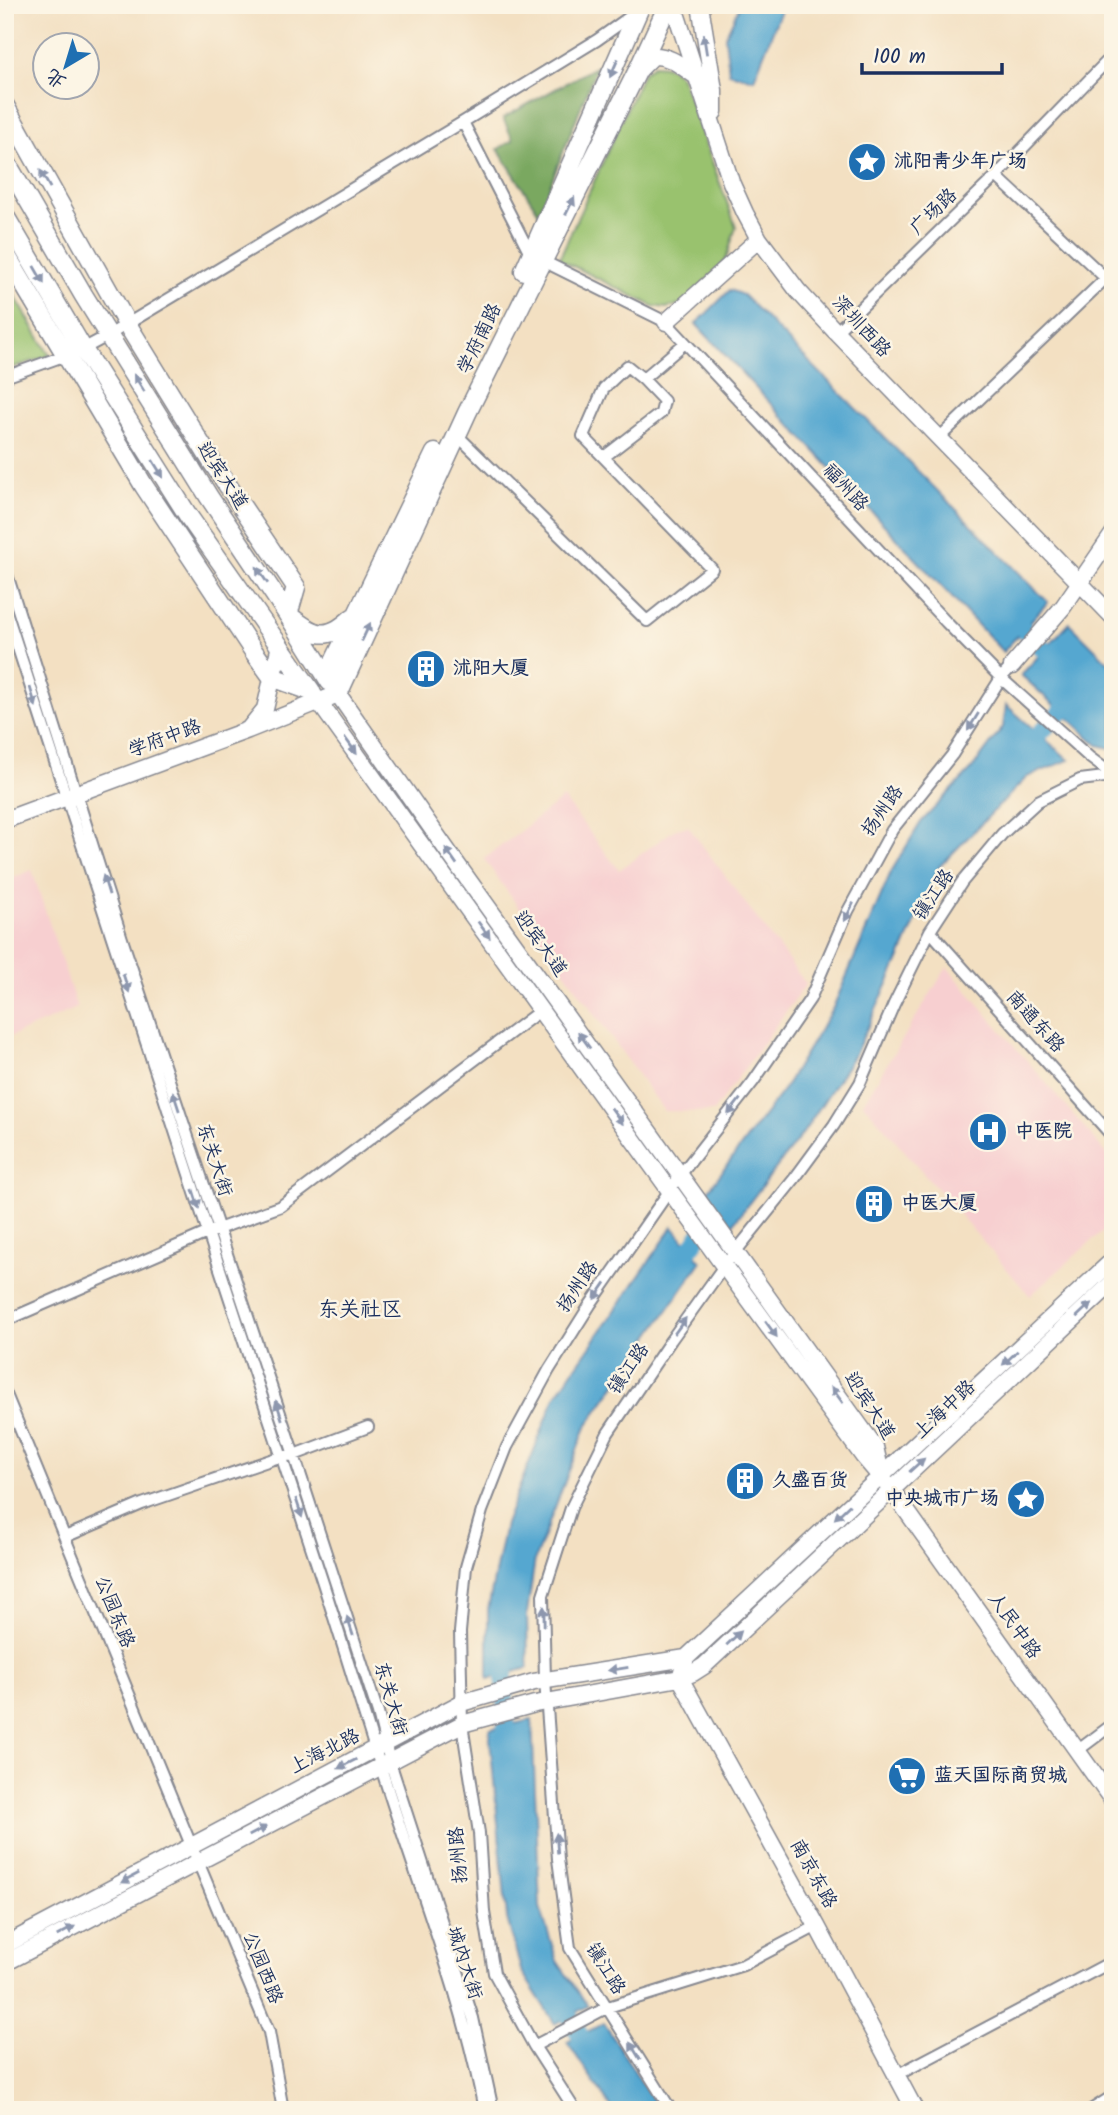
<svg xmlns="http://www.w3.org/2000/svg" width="1118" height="2115" viewBox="0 0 1118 2115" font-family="Kalam,'LXGW WenKai TC',sans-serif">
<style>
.built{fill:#f7cfd0}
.green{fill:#99c26e;stroke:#5a7866;stroke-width:2}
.forest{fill:#7aa861;stroke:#4a6c60;stroke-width:2}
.water{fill:#55a7d0;stroke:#386b97;stroke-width:2}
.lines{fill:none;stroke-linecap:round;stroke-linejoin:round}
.river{stroke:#55a7d0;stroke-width:18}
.street-casing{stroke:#878890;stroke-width:14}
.secondary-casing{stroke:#878890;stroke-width:19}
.primary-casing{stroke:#878890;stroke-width:21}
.street{stroke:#fff;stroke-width:10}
.secondary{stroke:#fff;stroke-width:16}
.primary{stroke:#fff;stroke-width:18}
.oneway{fill:#8d97ae}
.labels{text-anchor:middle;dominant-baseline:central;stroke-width:5;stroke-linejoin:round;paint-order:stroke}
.poi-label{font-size:19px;font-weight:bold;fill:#1b2f5e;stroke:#fcf5e5;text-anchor:start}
.street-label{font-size:19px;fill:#1b2f5e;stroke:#fcf5e5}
.neighbourhood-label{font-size:21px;fill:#1b2f5e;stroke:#fcf5e5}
</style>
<rect width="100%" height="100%" fill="#fcf5e5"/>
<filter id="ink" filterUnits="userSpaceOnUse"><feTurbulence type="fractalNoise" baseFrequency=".0143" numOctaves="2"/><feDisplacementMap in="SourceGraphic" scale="14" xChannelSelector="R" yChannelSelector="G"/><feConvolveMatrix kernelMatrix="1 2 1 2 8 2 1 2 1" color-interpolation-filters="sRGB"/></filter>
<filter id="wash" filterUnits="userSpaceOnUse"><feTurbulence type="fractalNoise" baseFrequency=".00686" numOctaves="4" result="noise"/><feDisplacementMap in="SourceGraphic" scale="28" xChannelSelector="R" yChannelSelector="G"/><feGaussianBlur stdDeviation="1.57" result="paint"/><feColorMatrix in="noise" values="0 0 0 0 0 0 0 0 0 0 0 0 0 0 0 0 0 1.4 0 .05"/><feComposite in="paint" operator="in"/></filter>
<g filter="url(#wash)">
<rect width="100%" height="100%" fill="#f3e0c2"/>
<!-- built -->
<path class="built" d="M563 798 619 870 674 830 688 826 806 984 713 1112 664 1111 484 859Z
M32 870 77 1008 5 1039V881Z
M947 967 1113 1161V1222L1030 1296 863 1103Z"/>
<!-- green -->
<path class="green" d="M653 65C666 65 672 67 681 77L736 227 725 262 684 304 666 308 653 306 559 259 643 73Z
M5 279 50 356 5 370Z"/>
<!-- forest -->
<path class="forest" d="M597 66 539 213 498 149 513 140 503 118Z"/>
<!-- water -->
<path class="water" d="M740 5H783L754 79 729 73 725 37Z
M730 290 743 295 1048 602 1003 652 696 324Z
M1069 623 1113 667V749L1098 745 1021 675Z
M1006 705 1069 760 1027 777 939 867 898 962 856 1052 803 1133 732 1225 707 1192 783 1090 833 1008 891 872 921 822 971 770 1003 727Z
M673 1227 701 1262 586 1427 535 1559 527 1613 528 1668 488 1679V1609L505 1524 555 1397Z
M532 1720 540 1907 557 1961 588 2006 555 2024 521 1970 507 1918 489 1729Z
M604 2023 659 2110H613L567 2042Z"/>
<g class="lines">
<!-- river -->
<path class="river" d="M1007 612 1061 667
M1023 750 1077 696
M676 1268 733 1189
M503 1652 507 1747
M558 1997 591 2055"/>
</g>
</g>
<g filter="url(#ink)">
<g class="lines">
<defs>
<path id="street" d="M463 122 531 255 666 322 946 622 1001 678 1089 757 1113 775
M996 176 1113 285
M836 332 996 176 1113 55
M5 377 83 349 109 335 463 122 597 40 635 13
M457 435 647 621 712 569 583 436 604 388 627 366 643 379 685 343
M939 438 1106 278
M604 457 661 413 664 401 643 379
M5 568 124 945 294 1455 378 1713 390 1762 473 2018 493 2110
M5 608C109 933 216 1256 322 1580 349 1663 373 1746 401 1829 432 1922 466 2013 484 2110
M930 931 1113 1137
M5 1321 207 1233 281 1206 541 1010
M5 1392 191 1845 269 2032 283 2110
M65 1537 142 1504 282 1456 294 1455 368 1427
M1077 1751 1113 1724
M534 2046 608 2007 743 1965 817 1926
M897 2075 1113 1961
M575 2110 534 2046 494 1973 484 1912 479 1833 462 1724 460 1632 466 1567 482 1511 507 1447 549 1370 590 1305 681 1174 753 1082 810 999 848 911 892 830 952 755 1001 678 1012 666
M671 2110 570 1948 558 1859 545 1680 543 1595 571 1508 608 1433 671 1340 724 1266 795 1178 834 1125 860 1083 894 1004 930 931 962 882 1002 834 1038 801 1080 780 1113 776
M1091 2110 1113 2096"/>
<path id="secondary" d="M671 5 677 16 731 182 745 213 759 239 798 291 836 332 1113 617
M700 5 714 90V112
M639 70 653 56C671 55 683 68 697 77
M666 322 759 239
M1012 666 1063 607 1113 534
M311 691 724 1266 863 1456 891 1489 1113 1801
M248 730 265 709 280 645
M5 820 248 730 338 694 454 860 875 1447 881 1473
M5 1945 461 1703 534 1682 686 1658
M5 1963 462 1724 535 1704 680 1678 693 1673 704 1666 1113 1282
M915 2110 817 1926 680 1678 686 1658C828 1525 971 1394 1113 1260"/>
<path id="primary" d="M5 106 127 324 212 462 296 587 288 615C315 635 325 643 352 618
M5 160 84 296 209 497 288 615 330 682
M5 216 83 349 189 517 311 691
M5 253 144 486 254 652 272 677 311 691
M524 271 641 5
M327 676 435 453
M338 694 467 413 637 72 668 5"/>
</defs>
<!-- street casing -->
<use href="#street" class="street-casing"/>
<!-- secondary casing -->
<use href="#secondary" class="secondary-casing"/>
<!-- primary casing -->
<use href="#primary" class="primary-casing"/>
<!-- street -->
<use href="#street" class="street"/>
<!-- secondary -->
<use href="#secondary" class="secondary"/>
<!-- primary -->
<use href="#primary" class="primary"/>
</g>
<!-- one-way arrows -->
<defs><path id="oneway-solid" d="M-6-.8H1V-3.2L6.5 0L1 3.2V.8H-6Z" transform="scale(1.75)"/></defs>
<g class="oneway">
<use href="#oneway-solid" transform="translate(705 44) rotate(-99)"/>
<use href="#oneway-solid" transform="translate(614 68) rotate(114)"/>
<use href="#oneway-solid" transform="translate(45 179) rotate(-119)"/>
<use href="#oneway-solid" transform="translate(570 206) rotate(-64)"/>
<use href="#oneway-solid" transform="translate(39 275) rotate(60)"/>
<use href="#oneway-solid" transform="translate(139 383) rotate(-122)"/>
<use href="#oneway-solid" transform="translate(158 469) rotate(58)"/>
<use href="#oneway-solid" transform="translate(262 575) rotate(-124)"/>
<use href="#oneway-solid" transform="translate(366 632) rotate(-65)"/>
<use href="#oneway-solid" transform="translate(33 697) rotate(73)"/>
<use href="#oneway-solid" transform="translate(973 722) rotate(122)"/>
<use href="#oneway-solid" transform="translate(351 746) rotate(54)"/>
<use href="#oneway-solid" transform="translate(451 856) rotate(-125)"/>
<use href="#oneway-solid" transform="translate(106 885) rotate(-107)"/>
<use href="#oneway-solid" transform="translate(849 912) rotate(116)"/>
<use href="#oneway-solid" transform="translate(484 930) rotate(54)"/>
<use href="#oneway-solid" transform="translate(126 983) rotate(72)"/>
<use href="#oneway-solid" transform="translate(584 1040) rotate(-126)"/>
<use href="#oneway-solid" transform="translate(176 1101) rotate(-108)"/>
<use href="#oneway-solid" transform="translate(734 1107) rotate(128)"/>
<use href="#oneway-solid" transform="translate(617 1116) rotate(54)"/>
<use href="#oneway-solid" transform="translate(196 1199) rotate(72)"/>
<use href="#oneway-solid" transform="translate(600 1291) rotate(125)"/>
<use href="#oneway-solid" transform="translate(1084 1310) rotate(-43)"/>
<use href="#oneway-solid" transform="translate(680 1326) rotate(-54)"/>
<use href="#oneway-solid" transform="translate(771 1329) rotate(54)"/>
<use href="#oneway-solid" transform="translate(1010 1358) rotate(137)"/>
<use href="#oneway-solid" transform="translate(837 1395) rotate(-126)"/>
<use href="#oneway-solid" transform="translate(279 1410) rotate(-108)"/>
<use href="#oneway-solid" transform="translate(917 1465) rotate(-42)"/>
<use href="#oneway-solid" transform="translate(299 1508) rotate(72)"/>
<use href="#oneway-solid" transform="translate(842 1512) rotate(137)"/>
<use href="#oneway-solid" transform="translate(544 1616) rotate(-91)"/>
<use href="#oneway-solid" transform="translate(350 1626) rotate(-108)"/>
<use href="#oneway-solid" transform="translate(734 1638) rotate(-43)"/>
<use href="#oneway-solid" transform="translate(618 1669) rotate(171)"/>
<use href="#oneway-solid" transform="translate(347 1764) rotate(153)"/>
<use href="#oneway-solid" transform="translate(258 1831) rotate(-28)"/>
<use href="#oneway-solid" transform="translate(557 1843) rotate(-94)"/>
<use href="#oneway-solid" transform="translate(130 1878) rotate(152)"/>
<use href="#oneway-solid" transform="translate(66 1931) rotate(-28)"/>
<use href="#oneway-solid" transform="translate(635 2051) rotate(-121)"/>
</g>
</g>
<!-- icons -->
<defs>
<symbol id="sight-disc" viewBox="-11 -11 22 22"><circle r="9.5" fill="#1f6fb2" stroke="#fcf5e5"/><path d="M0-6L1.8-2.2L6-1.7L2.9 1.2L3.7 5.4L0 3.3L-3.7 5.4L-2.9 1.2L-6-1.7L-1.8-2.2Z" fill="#fff"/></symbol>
<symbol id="building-disc" viewBox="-11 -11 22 22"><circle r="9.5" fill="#1f6fb2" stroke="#fcf5e5"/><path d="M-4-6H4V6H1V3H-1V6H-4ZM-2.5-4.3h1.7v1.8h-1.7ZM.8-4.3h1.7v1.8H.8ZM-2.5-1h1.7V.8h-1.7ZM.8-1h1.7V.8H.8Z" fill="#fff"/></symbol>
<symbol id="hospital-disc" viewBox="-11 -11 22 22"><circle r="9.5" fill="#1f6fb2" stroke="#fcf5e5"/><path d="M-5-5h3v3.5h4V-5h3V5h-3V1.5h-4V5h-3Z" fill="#fff"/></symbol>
<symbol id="supermarket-disc" viewBox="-11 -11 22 22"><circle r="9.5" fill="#1f6fb2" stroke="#fcf5e5"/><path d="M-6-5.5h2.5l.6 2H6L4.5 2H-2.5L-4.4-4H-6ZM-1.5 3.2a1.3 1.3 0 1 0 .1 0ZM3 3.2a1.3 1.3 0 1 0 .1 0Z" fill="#fff"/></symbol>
</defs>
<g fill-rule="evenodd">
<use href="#sight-disc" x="845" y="140" width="44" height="44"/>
<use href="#building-disc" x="404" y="647" width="44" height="44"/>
<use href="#hospital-disc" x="966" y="1110" width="44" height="44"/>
<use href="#building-disc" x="852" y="1182" width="44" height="44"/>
<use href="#building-disc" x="723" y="1459" width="44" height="44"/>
<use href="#sight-disc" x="1004" y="1477" width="44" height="44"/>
<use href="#supermarket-disc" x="885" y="1754" width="44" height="44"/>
</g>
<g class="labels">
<!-- poi labels -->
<g class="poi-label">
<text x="894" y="162">沭阳青少年广场</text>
<text x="453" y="669">沭阳大厦</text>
<text x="1015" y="1132">中医院</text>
<text x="901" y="1204">中医大厦</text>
<text x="772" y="1481">久盛百货</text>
<text x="999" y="1499" text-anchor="end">中央城市广场</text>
<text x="934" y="1776">蓝天国际商贸城</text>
</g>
<!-- street labels -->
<g class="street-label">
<text transform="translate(934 212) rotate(-44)">广场路</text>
<text transform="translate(861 327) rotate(47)">深圳西路</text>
<text transform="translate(480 339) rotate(-64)">学府南路</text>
<text transform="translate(222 476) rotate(57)">迎宾大道</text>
<text transform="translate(845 488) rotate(47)">福州路</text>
<text transform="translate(165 739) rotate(-20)">学府中路</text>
<text transform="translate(883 811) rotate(-55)">扬州路</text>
<text transform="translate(934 895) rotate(-56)">镇江路</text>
<text transform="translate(540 944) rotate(54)">迎宾大道</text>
<text transform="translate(1035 1022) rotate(48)">南通东路</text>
<text transform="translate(214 1160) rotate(72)">东关大街</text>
<text transform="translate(578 1287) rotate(-56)">扬州路</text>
<text transform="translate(629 1369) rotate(-56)">镇江路</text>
<text transform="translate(869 1406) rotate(57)">迎宾大道</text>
<text transform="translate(945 1410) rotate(-43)">上海中路</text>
<text transform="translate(114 1612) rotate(68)">公园东路</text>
<text transform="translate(1014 1626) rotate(55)">人民中路</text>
<text transform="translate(390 1699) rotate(74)">东关大街</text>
<text transform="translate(325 1752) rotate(-27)">上海北路</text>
<text transform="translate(459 1855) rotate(-95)">扬州路</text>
<text transform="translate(813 1874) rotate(61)">南京东路</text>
<text transform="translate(464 1963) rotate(72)">城内大街</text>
<text transform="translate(262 1968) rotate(68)">公园西路</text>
<text transform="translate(605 1969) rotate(58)">镇江路</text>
</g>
<!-- neighbourhood labels -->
<g class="neighbourhood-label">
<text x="360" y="1310">东关社区</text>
</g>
</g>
<!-- margin -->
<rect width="1118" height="2115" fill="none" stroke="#fcf5e5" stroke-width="28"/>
<!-- north arrow -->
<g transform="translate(66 66) rotate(218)"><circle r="33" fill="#fcf5e5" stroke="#a2a6af" stroke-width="2"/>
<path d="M0-5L12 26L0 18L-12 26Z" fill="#1f6fb2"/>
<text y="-10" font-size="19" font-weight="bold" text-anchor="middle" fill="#1b2f5e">北</text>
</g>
<!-- scale -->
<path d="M862 63v10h140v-10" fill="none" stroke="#1b2f5e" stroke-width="3.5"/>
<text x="873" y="63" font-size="21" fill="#1b2f5e" stroke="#fcf5e5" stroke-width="5" paint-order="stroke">100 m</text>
</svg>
